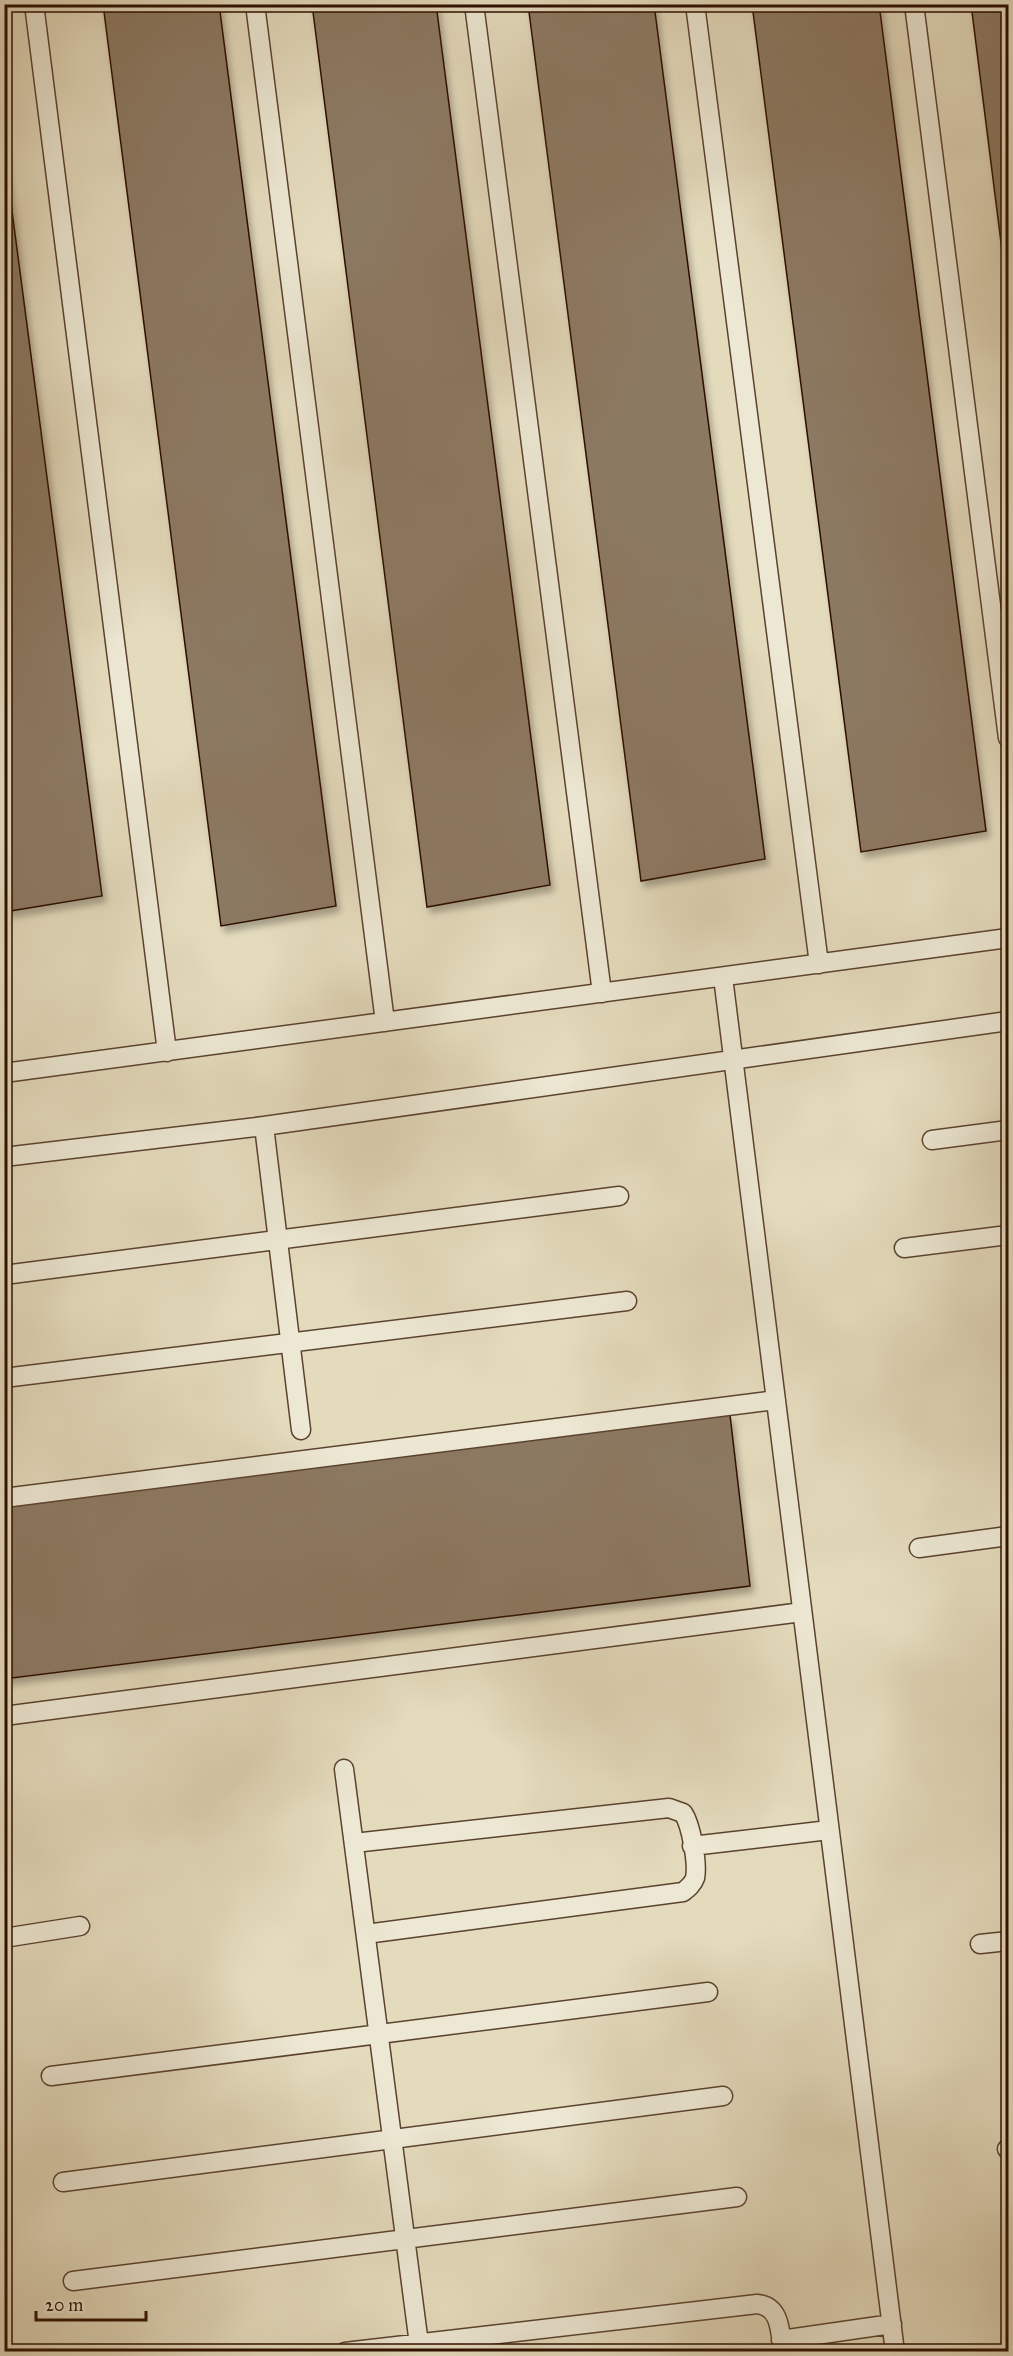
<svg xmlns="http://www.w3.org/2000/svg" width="1013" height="2356" viewBox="0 0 1013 2356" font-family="'IM FELL Great Primer',serif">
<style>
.building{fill:#8c7962;stroke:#2d0f00;stroke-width:1.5;filter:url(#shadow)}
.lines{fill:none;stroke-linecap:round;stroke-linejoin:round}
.service-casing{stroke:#5b422f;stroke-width:21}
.service{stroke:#ede8d4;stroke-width:18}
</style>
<defs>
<filter id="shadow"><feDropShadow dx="3.5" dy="6" stdDeviation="3" flood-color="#0004"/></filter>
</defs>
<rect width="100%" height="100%" fill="#e4dbbd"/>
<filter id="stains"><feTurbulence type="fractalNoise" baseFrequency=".00333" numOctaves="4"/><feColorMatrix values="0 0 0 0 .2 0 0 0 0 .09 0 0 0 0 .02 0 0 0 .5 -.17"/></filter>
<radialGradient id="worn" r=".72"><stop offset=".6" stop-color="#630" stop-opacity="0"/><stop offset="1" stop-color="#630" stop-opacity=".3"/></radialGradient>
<!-- building -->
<path class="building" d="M103 4H219L336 906 221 926Z
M312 4H436L550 885 427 907Z
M528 4H654L765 859 641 881Z
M752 4H879L986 831 861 852Z
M971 4H1008V298Z
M4 150 102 896 4 912Z
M730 1415 750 1586 4 1679V1506Z"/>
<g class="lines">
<defs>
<path id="service" d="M34 4 167 1052
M255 4 385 1022
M474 4 602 993
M695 4 819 964
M914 4 1008 738
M723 977 895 2352
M4 1073 1008 938
M264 1126 301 1430
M932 1140 1008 1130
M4 1157 264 1126 1008 1021
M904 1248 1008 1235
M4 1275 619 1196
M4 1378 627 1301
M4 1498 776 1400
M919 1548 1008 1536
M4 1716 802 1612
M344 1769 420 2352
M354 1843 669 1808 683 1813C691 1824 698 1864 695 1878 693 1884 688 1888 683 1892L366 1934
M692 1846 829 1830
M4 1938 80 1926
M980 1944 1008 1941
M51 2076 708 1992
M1007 2149H1008
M63 2182 723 2096
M73 2281 737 2197
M781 2340 892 2324
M345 2352 757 2304C781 2306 780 2332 783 2352"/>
</defs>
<!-- service casing -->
<use href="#service" class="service-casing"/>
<!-- service -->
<use href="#service" class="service"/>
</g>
<!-- margin -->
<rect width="1013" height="2356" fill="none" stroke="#e4dbbd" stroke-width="24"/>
<rect x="6" y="6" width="1001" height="2344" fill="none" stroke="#2d0f00" stroke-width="3"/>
<rect x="12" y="12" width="989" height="2332" fill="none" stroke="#2d0f00" stroke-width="1.5"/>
<!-- scale -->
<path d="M36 2311v9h110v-9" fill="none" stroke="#2d0f00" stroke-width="3"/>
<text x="45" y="2311" font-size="18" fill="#2d0f00" stroke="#ede8d4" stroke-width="4.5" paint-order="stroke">20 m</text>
<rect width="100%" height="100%" filter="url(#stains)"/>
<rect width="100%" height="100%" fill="url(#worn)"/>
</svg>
